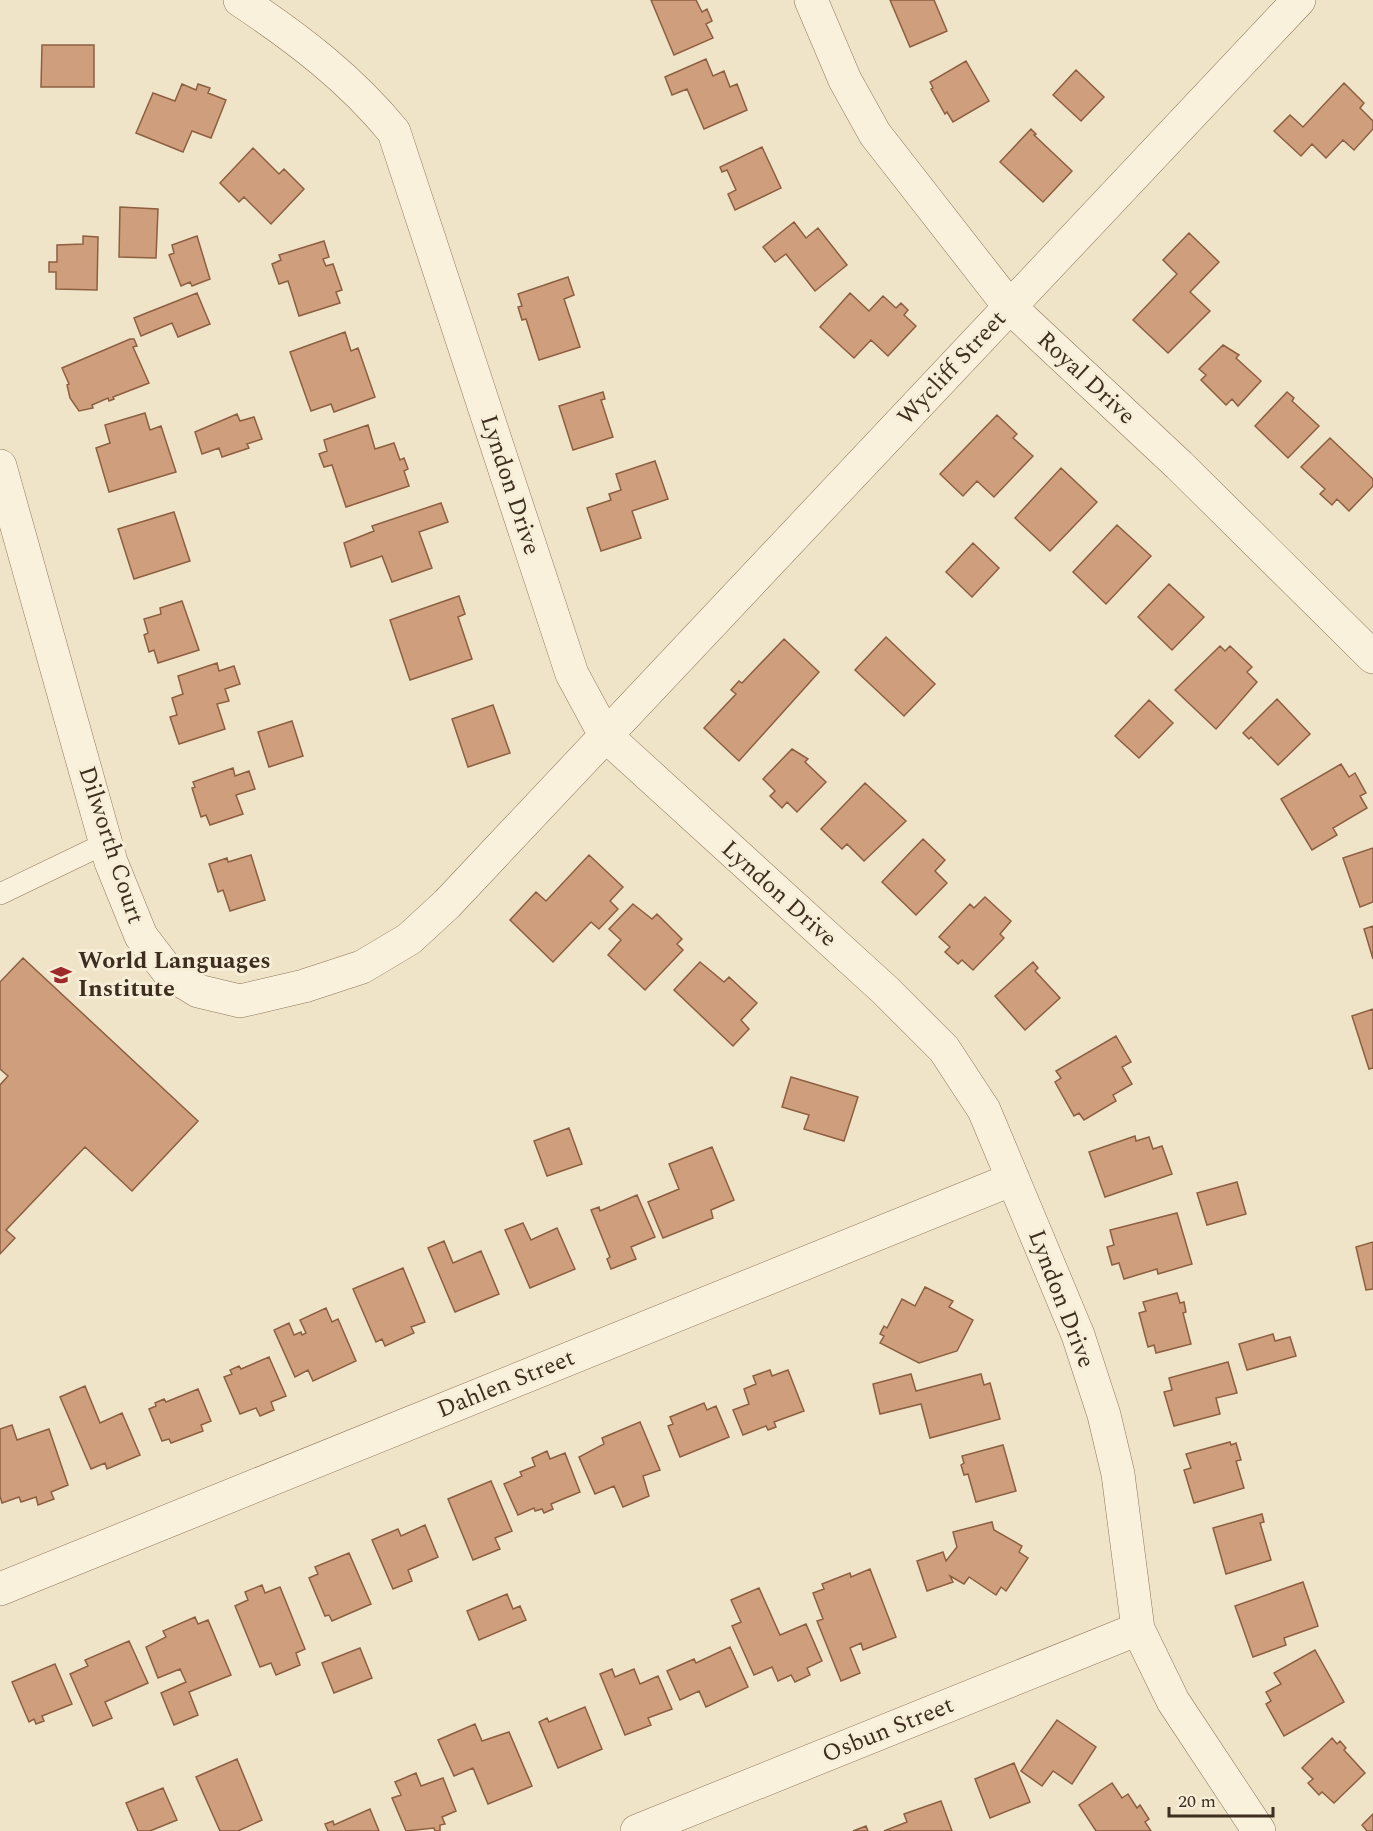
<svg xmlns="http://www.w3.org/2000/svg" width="1373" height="1831" viewBox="0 0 1373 1831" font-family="Spectral,serif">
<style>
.building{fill:#cf9f7d;stroke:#8d5f41;stroke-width:1.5}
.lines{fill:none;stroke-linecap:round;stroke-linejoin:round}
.service-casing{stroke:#8d765c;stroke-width:22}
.minor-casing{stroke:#8d765c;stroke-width:34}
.service{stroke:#faf1dc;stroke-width:21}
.minor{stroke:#faf1dc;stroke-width:33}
.labels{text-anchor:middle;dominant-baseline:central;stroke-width:6;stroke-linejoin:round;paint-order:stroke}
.street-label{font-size:24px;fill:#3d2e20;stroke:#f7eed8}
.poi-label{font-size:24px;font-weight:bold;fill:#3d2e20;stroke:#f7eed8;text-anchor:start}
</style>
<rect width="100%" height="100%" fill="#f0e4c8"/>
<!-- building -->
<path class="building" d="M651 0H696L702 12 707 9 712 21 706 24 713 38 674 55Z
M890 0H934L947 31 910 47Z
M42 45H94V87H41Z
M706 59 713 76 724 71 730 87 737 84 747 110 704 129 687 89 672 95 665 77Z
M966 61 989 101 953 122 947 112 945 114 931 89 933 88 930 82Z
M1076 70 1104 97 1081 121 1053 95Z
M1344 83 1364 103 1360 108 1373 121V129L1354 150 1343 140 1326 158 1312 144 1301 156 1274 131 1290 115 1303 127Z
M182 84 196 90 198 84 210 88 208 93 226 100 211 138 192 131 183 152 136 133 153 93 175 101Z
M1031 129 1036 134 1034 135 1072 171 1043 202 1000 162Z
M762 147 781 188 735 210 728 194 736 190 727 170 722 172 720 167Z
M253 148 279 174 284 169 304 189 271 224 244 197 239 202 220 183Z
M120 207 158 209 156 258 119 257Z
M794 222 806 238 818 228 847 265 815 291 786 254 775 262 763 247Z
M1189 233 1219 262 1190 292 1210 311 1168 353 1133 320 1177 274 1163 260Z
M83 236 98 237 97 290 56 289V272H49V262H57V245L83 244Z
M197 236 210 279 192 286 190 282 181 286 169 255 174 253 172 245Z
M324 241 329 257 323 259 326 266 333 264 342 290 336 292 340 303 299 316 288 281 279 284 272 264 281 260 279 255Z
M568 277 574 295 564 299 580 347 539 360 526 319 522 320 518 307 522 306 518 294Z
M197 293 210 324 178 337 172 323 141 336 134 318Z
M850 293 869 311 883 296 896 308 901 303 908 310 904 315 916 326 888 356 871 340 854 358 820 327Z
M345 332 351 351 358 348 375 397 334 412 331 404 311 411 290 352Z
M130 339H134L137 346 133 347 149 383 113 397 114 399 109 401 108 398 92 405 93 408 79 411 70 398 67 385 69 384 62 368Z
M1223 345 1239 355 1236 358 1261 381 1238 406 1232 399 1226 405 1201 380 1206 375 1199 369Z
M603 392 605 399 601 400 613 437 573 450 559 406Z
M1287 392 1294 398 1292 401 1319 426 1288 458 1255 426Z
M145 413 150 430 161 426 176 472 109 492 96 448 110 443 105 425Z
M237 414 240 421 254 417 262 439 247 444 249 448 222 457 219 448 202 454 195 432Z
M997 415 1017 434 1013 438 1033 456 994 497 977 481 963 496 940 474Z
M368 425 375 449 394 443 400 460 404 458 408 469 404 471 409 486 346 507 332 465 324 467 319 454 327 451 324 440Z
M1330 438 1373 479V486L1349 511 1337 499 1332 505 1320 494 1325 489 1301 467Z
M655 461 668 499 632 511 641 538 601 551 587 508 611 500 609 494 621 490 616 474Z
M1061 468 1097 502 1050 551 1015 518Z
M441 503 448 522 419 532 432 568 392 582 382 556 351 567 344 543 374 531 372 526Z
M174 512 190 561 134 579 118 529Z
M1117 525 1151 556 1106 604 1073 572Z
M973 543 999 568 972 597 946 572Z
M1169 584 1204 617 1172 650 1138 617Z
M459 596 465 614 458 617 472 659 410 680 390 620Z
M182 601 199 650 158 663 154 650 149 652 144 635 148 633 144 619 161 614 160 608Z
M886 637 935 684 904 716 855 670Z
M784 639 819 672 739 761 704 728 736 694 731 690 739 681 742 683Z
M1220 646 1225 651 1230 646 1252 667 1247 672 1257 682 1216 729 1175 690Z
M217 663 219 671 234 666 240 684 225 689 229 701 217 704 225 729 179 744 170 717 177 715 172 698 183 694 178 676Z
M1277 699 1310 734 1278 765 1251 737 1249 739 1243 733Z
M1149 700 1173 723 1139 758 1115 736Z
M493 705 510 753 468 767 452 719Z
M292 721 303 756 269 767 258 732Z
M792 749 808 759 805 762 826 782 797 812 787 802 782 808 770 796 775 791 763 779Z
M1341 764 1349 777 1355 773 1366 793 1360 796 1367 808 1333 828 1337 835 1312 850 1281 799Z
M233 768 235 776 249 771 255 789 236 795 243 814 210 825 206 815 201 817 192 788 195 787 193 782Z
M865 783 906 821 864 861 847 844 842 849 821 829Z
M923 839 945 860 935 871 947 883 916 915 882 882Z
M1373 848V902L1360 907 1343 858Z
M251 855 265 900 230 911 223 890 218 892 209 864 227 858 228 862Z
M589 855 623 887 610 901 618 909 599 929 591 922 553 962 510 920 536 892 546 901Z
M985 897 1011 921 1000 934 1004 938 973 970 962 960 958 964 945 952 950 947 939 937 970 904 974 908Z
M633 904 652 919 657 914 682 939 677 944 683 950 645 990 608 955 621 940 609 929Z
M1373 926V959L1364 929Z
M23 958 198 1121 132 1191 85 1147 6 1230 15 1238 0 1254V1085L8 1076 0 1069V982Z
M700 962 724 982 729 977 757 1003 741 1020 749 1029 733 1046 674 990Z
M1033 962 1038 968 1035 971 1060 998 1025 1030 995 996Z
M1373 1009V1068L1369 1069 1352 1016Z
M1116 1036 1131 1062 1122 1067 1132 1084 1113 1095 1116 1101 1084 1120 1079 1113 1074 1116 1055 1082 1061 1078 1056 1071Z
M791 1077 858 1097 844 1141 804 1129 809 1115 782 1107Z
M569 1128 582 1164 547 1176 534 1141Z
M1135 1136 1136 1141 1149 1137 1153 1149 1162 1146 1172 1174 1105 1197 1089 1152Z
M712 1147 734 1200 711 1210 713 1218 663 1238 648 1202 679 1189 669 1164Z
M1237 1182 1246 1214 1207 1225 1197 1193Z
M637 1195 655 1237 631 1247 636 1259 611 1269 607 1259 610 1257 591 1210 599 1207 600 1211Z
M1177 1213 1192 1264 1158 1274 1157 1269 1124 1279 1119 1263 1112 1265 1107 1247 1114 1245 1110 1230Z
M523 1223 531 1240 557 1228 575 1269 530 1288 505 1230Z
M444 1241 453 1263 481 1251 499 1294 455 1312 428 1248Z
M1373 1242V1289L1366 1290 1356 1247Z
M403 1268 425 1322 411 1327 414 1333 385 1346 382 1339 376 1342 353 1289Z
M925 1287 953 1301 949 1307 973 1320 957 1351 919 1363 880 1343 884 1336 880 1334 884 1326 887 1328 902 1299 915 1306Z
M1177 1293 1180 1303 1184 1302 1186 1312 1183 1313 1191 1344 1156 1353 1154 1345 1148 1347 1139 1313 1146 1311 1143 1302Z
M326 1308 332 1322 338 1319 356 1361 313 1381 308 1370 295 1377 274 1330 289 1323 294 1335 301 1332 302 1335 306 1333 300 1320Z
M1273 1334 1275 1341 1290 1337 1296 1356 1247 1370 1239 1344Z
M269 1357 286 1396 271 1402 274 1410 260 1416 256 1408 240 1414 224 1377 232 1374 230 1370 239 1366 241 1369Z
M1228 1362 1237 1393 1216 1398 1220 1414 1174 1426 1164 1392 1172 1390 1169 1378Z
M770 1370 772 1376 788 1370 804 1411 774 1422 776 1427 768 1430 766 1426 743 1435 733 1410 749 1404 744 1389 756 1384 753 1376Z
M911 1374 916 1391 981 1374 984 1385 990 1383 1000 1419 930 1438 921 1404 880 1414 873 1384Z
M85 1386 100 1423 122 1413 140 1455 107 1469 105 1463 91 1469 60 1397Z
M198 1389 211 1421 201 1425 203 1431 171 1443 169 1439 162 1441 149 1409 156 1406 155 1403 164 1399 166 1402Z
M704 1403 707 1410 716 1406 729 1437 680 1457 668 1426 673 1424 670 1417Z
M640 1422 660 1470 643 1476 649 1496 623 1507 614 1486 595 1494 579 1457 604 1444 602 1438Z
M12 1425 17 1440 49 1429 68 1485 51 1492 54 1499 38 1505 36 1497 21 1502 19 1497 2 1503 0 1496V1429Z
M1230 1442 1231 1445 1236 1443 1241 1460 1236 1461 1244 1488 1194 1503 1184 1470 1191 1468 1186 1454Z
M1003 1445 1016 1491 976 1502 968 1474 964 1475 961 1465 964 1463 962 1456Z
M547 1451 550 1459 565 1453 580 1492 551 1504 553 1509 544 1513 542 1509 535 1511 534 1508 518 1515 504 1484 522 1476 520 1472 535 1466 532 1458Z
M491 1481 512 1531 495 1538 500 1549 473 1560 448 1499Z
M1262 1514 1264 1522 1260 1523 1271 1560 1226 1574 1213 1528Z
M992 1522 994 1530 1022 1546 1019 1552 1028 1558 1006 1591 1001 1587 996 1595 969 1577 964 1584 950 1576 953 1582 927 1591 917 1561 943 1552 946 1561 957 1547 953 1532Z
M425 1525 438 1557 408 1570 412 1581 393 1589 372 1540 398 1529 401 1536Z
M349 1553 371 1604 332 1621 329 1615 325 1616 309 1578 318 1574 315 1567Z
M870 1569 896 1637 863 1650 861 1643 850 1648 860 1673 841 1681 817 1621 823 1619 813 1593 824 1589 822 1584 850 1573 851 1577Z
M1303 1582 1318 1626 1284 1638 1286 1645 1253 1657 1235 1606Z
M262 1585 265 1593 280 1587 305 1649 296 1653 300 1665 276 1675 271 1663 260 1667 235 1606 248 1600 245 1592Z
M759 1588 780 1635 806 1624 822 1661 807 1668 810 1675 795 1682 791 1675 778 1681 772 1667 754 1675 732 1626 741 1622 731 1600Z
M507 1594 513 1609 520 1606 526 1620 479 1640 467 1611Z
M195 1617 198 1624 208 1620 231 1675 189 1692 198 1715 174 1725 161 1693 186 1682 180 1669 158 1678 146 1647 166 1637 163 1631Z
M129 1641 148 1683 105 1702 112 1718 93 1726 70 1674 88 1666 85 1660Z
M730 1647 748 1687 706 1707 699 1691 680 1700 667 1671 694 1659 696 1663Z
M360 1648 372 1678 334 1693 322 1663Z
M1315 1650 1344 1702 1284 1736 1266 1704 1271 1701 1266 1692 1281 1684 1274 1673Z
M55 1664 72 1704 42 1716 44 1721 36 1724 34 1719 29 1722 12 1682Z
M612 1669 615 1677 634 1669 640 1684 658 1676 672 1709 648 1718 651 1725 625 1735 600 1674Z
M585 1707 602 1749 558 1768 539 1722 547 1718 549 1722Z
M1057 1720 1096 1747 1072 1784 1053 1771 1042 1786 1021 1771Z
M475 1724 482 1741 509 1732 532 1786 488 1804 473 1768 454 1776 438 1740Z
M1332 1738 1337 1744 1340 1741 1346 1748 1344 1750 1365 1773 1334 1803 1322 1792 1319 1795 1308 1783 1313 1779 1302 1768Z
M237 1759 262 1820 238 1831H220L196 1777Z
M1014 1763 1030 1802 990 1818 975 1779Z
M416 1773 421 1786 443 1778 456 1811 442 1817 445 1824 440 1825V1831H435L434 1828 406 1831 392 1798 401 1795 395 1782Z
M1112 1783 1122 1798 1128 1794 1137 1808 1140 1805 1149 1819 1145 1822 1151 1831H1096L1079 1805Z
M163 1788 177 1820 150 1831H138L126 1803Z
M941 1801 952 1831H884L907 1822 904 1814Z
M370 1809 379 1831H328L325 1824 333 1821 334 1825Z
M1373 1814V1831H1367L1362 1825Z
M866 1826 868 1831H853Z"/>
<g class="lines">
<defs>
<path id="service" d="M0 894 106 843"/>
<path id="minor" d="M240 0C298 39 350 78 394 132L572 674 605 735 885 990 944 1049 984 1110 1078 1335 1104 1415 1118 1474 1138 1629 1173 1701 1259 1831
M811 0 845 80 875 134 1010 307 1179 465 1373 657
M0 466 111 862 141 936 170 974 198 991 240 1001 304 986 362 967 409 939 447 904 1299 0
M0 1589 1013 1179
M637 1831 1138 1629"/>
</defs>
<!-- service casing -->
<use href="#service" class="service-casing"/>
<!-- minor casing -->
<use href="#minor" class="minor-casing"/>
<!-- service -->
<use href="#service" class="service"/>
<!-- minor -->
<use href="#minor" class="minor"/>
</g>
<!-- icons -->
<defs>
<symbol id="school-bare" viewBox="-9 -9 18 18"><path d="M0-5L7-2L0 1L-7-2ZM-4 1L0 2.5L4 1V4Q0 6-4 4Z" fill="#9e2a2b" stroke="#f7eed8" stroke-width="2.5" paint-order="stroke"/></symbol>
</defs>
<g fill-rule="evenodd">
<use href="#school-bare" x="46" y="960" width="30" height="30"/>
</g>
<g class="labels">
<!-- street labels -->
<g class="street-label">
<text transform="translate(952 368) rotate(-47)">Wycliff Street</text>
<text transform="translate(1086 378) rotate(43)">Royal Drive</text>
<text transform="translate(510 485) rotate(72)">Lyndon Drive</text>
<text transform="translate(111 845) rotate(72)">Dilworth Court</text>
<text transform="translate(779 894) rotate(42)">Lyndon Drive</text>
<text transform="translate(1061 1299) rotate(69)">Lyndon Drive</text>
<text transform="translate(506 1384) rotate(-22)">Dahlen Street</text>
<text transform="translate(888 1730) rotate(-22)">Osbun Street</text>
</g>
<!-- poi labels -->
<g class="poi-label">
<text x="78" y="961">World Languages<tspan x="78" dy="28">Institute</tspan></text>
</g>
</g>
<!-- scale -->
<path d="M1169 1807v9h104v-9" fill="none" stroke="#3d2e20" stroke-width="3"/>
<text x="1178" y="1807" font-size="18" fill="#3d2e20" stroke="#f7eed8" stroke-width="4.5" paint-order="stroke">20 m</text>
</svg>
